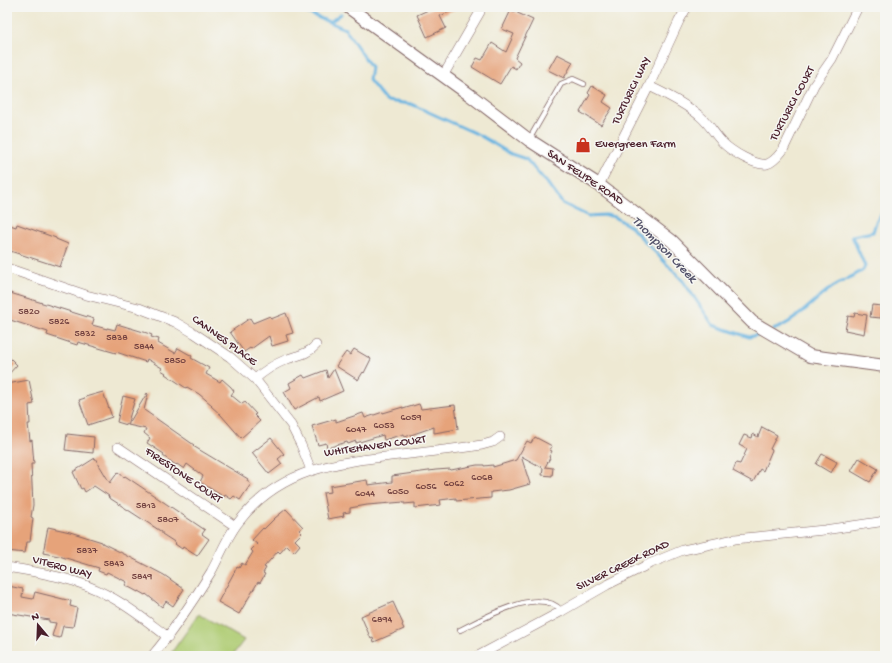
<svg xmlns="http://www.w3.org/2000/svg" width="892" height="663" viewBox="0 0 892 663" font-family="'Gochi Hand',sans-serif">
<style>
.green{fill:#afcc73;stroke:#7c764f}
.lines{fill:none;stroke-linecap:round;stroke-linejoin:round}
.stream{stroke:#68b4e1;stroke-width:3}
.building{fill:#e6a37a}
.service-casing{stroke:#836666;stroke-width:6}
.minor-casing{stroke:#836666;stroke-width:10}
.tertiary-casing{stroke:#836666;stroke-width:14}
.service{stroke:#fff;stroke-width:4.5}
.minor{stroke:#fff;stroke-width:9}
.tertiary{stroke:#fff;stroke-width:12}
.labels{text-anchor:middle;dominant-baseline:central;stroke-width:3;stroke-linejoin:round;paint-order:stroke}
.number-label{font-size:10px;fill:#71403f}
.street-label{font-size:12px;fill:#4a1f2b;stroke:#f6f6f2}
.poi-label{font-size:12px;fill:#4a1f2b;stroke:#f6f6f2;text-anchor:start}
.water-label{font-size:13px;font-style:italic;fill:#54536b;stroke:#f6f6f2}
</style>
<rect width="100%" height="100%" fill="#f6f6f2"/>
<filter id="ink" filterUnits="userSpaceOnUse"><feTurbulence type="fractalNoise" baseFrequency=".025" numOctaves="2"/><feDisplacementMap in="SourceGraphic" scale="8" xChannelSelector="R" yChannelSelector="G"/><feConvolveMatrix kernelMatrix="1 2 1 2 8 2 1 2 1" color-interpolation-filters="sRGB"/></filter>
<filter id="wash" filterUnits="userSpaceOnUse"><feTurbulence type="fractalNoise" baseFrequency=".012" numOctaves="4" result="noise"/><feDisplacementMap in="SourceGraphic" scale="16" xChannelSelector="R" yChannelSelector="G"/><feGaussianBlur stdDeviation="0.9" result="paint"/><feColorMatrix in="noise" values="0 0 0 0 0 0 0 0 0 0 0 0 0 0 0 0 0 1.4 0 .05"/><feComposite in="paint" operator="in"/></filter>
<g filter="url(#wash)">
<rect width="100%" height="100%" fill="#eee9d3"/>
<!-- green -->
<path class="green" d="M199 614 244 640 232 656H169Z"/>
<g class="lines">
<!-- stream -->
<path class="stream" d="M294 7 345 29 371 67 369 80 386 101 411 104 479 135 511 154 526 159 548 184 562 203 588 216 606 215 615 217 631 227 683 281 713 325 749 337 764 333
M330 22 341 14
M773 330C796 322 811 302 831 288 841 281 853 277 863 270L865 266 852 236 873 232 876 222 885 209"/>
</g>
<g id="blocks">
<!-- building -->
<path class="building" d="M435 7H460L440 16 446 28 427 37 417 15Z
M511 10 533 20 515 58 520 62 516 69 511 66 500 84 472 67 477 58 482 60 492 43 506 52 514 34 502 29Z
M557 54 573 62 564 78 548 70Z
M592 86 607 95 603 102 612 108 601 125 580 112 590 95 588 93Z
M7 224 16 227 17 224 56 238V239L68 244 60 267 7 250Z
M7 292 94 319 92 325 107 329V328L115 330 117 324 147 333 152 335 151 337 159 339 158 343 175 353 178 348 192 356 191 358 209 368 206 374 220 382 222 379 231 387 234 391 231 395 242 404 245 402 256 414 254 415 260 421 241 438 221 415 211 406 212 405 199 394 187 387 186 388 165 374 166 373 161 370 162 368 147 359 146 362 116 352V353L78 342 77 345 47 335 48 332 7 319Z
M872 305 882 306 881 318 870 317Z
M286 313 293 333 286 335 288 341 272 346 269 336 251 349 250 348 244 352 230 332 250 318 253 323 270 316 271 319Z
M855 313 867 315 864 334 845 330 848 316 854 317Z
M354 349 371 359 364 373 363 372 358 380 336 366 346 352 350 355Z
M7 355 17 365 7 376Z
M334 369 343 391 320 401 319 397 294 410 284 392 291 388 289 383 303 375 305 378 326 370 328 378Z
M29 380 34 404 29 405 30 424H28L30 441 32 440 34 464H31L33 505 31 517 33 518 30 542H27L25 553 7 551V384Z
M103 392 112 417 88 425 79 400 85 398V397Z
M147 393 148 394 144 410 194 445 193 446 248 479 247 481 251 484 240 500 234 496 231 499 225 495 224 497 200 482 203 476 187 464 184 469 177 464 176 465 163 456 164 454 147 443 150 438 144 433 146 429 128 425Z
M123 396 135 399 127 425 117 422Z
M419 404 421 409 455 405 458 429 434 433V427L405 437 404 434 384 440 383 435 356 443V441L348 444 347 442 327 448 326 443 318 445 312 426 336 419V422L363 413 365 418 383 412V413L403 407V409Z
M762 427 777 435 770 449 772 450 763 471 760 469 753 482 733 471 736 463 740 464 747 449 739 445 744 435 752 438 753 434 758 437Z
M67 434 94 437 93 453 65 450Z
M535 437 552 446 550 450 552 451 549 457 550 458 545 467 553 468 552 476 542 475 543 468 521 456 530 484 509 490 491 492V498L456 501V498L440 500 441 505 415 508V503L404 504V502L367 505 350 508V512L343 513 344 516 328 519 323 493 331 492 330 486 367 480 368 485 392 482V476L436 470 450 469 451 470 477 465H484V466L493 465V467L516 460 527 441 531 443Z
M271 438 284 454 278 459 282 464 269 474 252 453Z
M822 454 837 462 831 473 816 464Z
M95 458 110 483 118 472 124 477 125 476 205 530 202 534 209 539 197 556 183 547 182 549 175 544 176 543 162 534V532L108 497 109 496 94 486 85 492 83 488 81 489 73 472Z
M859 458 878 469 870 482 851 471Z
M286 509 303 527 299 530 302 533 295 540 300 545 294 552 287 545 280 553 278 551 264 567 266 568 263 573 265 574 260 583 258 582 239 614 218 602 237 567 239 568 242 563 245 565 253 552 251 550 257 544 252 540 263 528 264 529 275 518Z
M48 527 70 532 102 542V543L126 555 164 575 184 589 173 606 166 601 162 607 146 594 145 595 138 591V592L125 585 127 582 107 572 106 574 98 571 99 568 59 556 43 553Z
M8 586 23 589 22 597 33 599 35 592 71 601 70 606 77 608 73 627 63 626 60 638 52 636 56 623 49 622V620L7 613V587Z
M393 602 403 624 402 625 404 629 374 642 373 638 371 639 361 616Z"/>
</g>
</g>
<g filter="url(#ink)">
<use href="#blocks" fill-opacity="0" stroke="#836666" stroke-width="1"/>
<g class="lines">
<defs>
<path id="service" d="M530 138 561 84 573 79 584 84
M460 630C485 618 539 585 562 611"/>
<path id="minor" d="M443 76 480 12
M649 86C668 95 686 104 701 117 710 125 715 135 723 143 731 151 755 166 767 164 774 162 779 155 783 150L814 85 832 59 858 7
M599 185 649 86 679 21 687 7
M7 268 86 295 139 308 175 322 194 333 230 357 255 379 291 425 301 445 311 470
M255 379C264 371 273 365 285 360 297 355 307 355 316 345
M118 447 235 526
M7 567C41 573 76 578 107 595 129 606 148 622 168 637
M152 656C174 630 193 601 211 572 220 556 226 539 237 524 279 468 337 462 401 455 428 452 455 449 482 445L493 442 500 437
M478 656 562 611 607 585 649 564 683 550 735 539 824 530 879 522 885 520"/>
<path id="tertiary" d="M348 7 470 95 529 140 599 185 672 241 752 322 810 356 885 366"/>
</defs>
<!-- service casing -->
<use href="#service" class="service-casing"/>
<!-- minor casing -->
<use href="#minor" class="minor-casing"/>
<!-- tertiary casing -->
<use href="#tertiary" class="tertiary-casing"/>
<!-- service -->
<use href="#service" class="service"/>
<!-- minor -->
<use href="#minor" class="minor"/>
<!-- tertiary -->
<use href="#tertiary" class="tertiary"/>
</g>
</g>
<!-- icons -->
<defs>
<symbol id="shop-bare" viewBox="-9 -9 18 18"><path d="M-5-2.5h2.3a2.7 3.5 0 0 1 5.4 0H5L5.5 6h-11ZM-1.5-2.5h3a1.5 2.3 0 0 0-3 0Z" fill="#c8321e" stroke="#f6f6f2" stroke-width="2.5" paint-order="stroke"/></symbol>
</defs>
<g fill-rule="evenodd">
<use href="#shop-bare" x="572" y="134" width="22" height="22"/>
</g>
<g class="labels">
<!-- number labels -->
<g class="number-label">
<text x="29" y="312">5820</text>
<text x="59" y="322">5826</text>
<text x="85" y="334">5832</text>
<text x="117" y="338">5838</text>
<text x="144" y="347">5844</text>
<text x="175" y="361">5850</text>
<text x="411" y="418">6059</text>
<text x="384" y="426">6053</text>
<text x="356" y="430">6047</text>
<text x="482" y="478">6068</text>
<text x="454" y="484">6062</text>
<text x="426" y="487">6056</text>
<text x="398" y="492">6050</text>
<text x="365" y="494">6044</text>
<text x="146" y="506">5813</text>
<text x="168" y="520">5807</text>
<text x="87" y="551">5837</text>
<text x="114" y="564">5843</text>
<text x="142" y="577">5849</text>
<text x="382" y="620">6894</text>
</g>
<!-- street labels -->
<g class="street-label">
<text transform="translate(632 91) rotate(-64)">TURTURICI WAY</text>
<text transform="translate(793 104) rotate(-62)">TURTURICI COURT</text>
<text transform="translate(585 178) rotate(34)">SAN FELIPE ROAD</text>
<text transform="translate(224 341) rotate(36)">CANNES PLACE</text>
<text transform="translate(375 447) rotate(-8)">WHITEHAVEN COURT</text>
<text transform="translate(183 476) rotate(34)">FIRESTONE COURT</text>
<text transform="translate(623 566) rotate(-26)">SILVER CREEK ROAD</text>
<text transform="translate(62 568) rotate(15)">VITERO WAY</text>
</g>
<!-- poi labels -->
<g class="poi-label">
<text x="595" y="145">Evergreen Farm</text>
</g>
<!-- water labels -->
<g class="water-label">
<text transform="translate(664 250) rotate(46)">Thompson Creek</text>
</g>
</g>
<!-- margin -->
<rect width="892" height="663" fill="none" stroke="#f6f6f2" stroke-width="24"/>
<!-- north arrow -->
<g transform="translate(38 625) rotate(341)" stroke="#f6f6f2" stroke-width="3" paint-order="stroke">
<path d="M0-3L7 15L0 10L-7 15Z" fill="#4a1f2b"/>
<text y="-6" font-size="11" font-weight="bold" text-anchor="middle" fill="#4a1f2b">N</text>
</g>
</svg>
